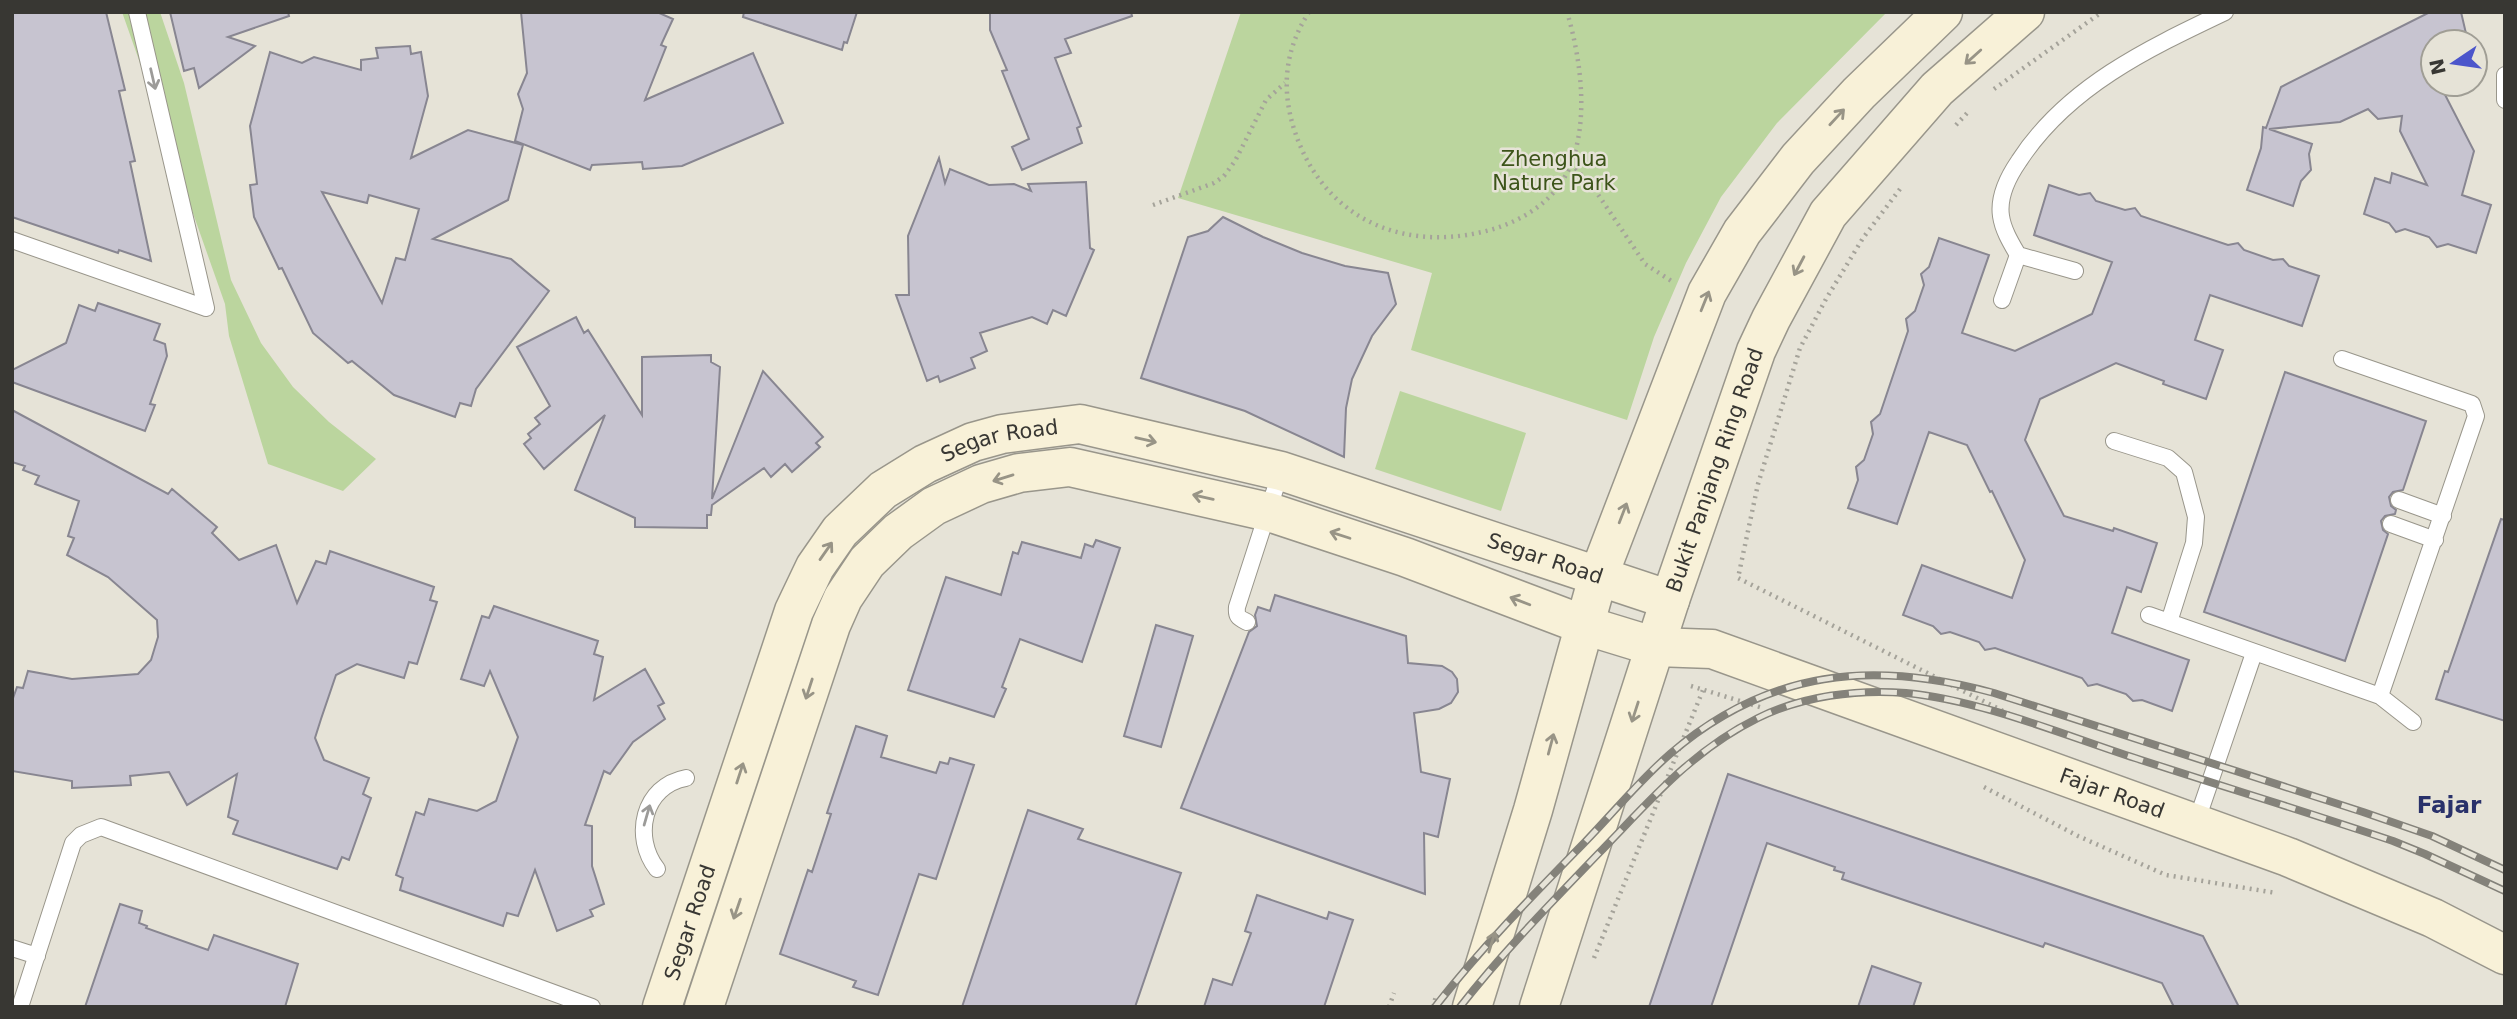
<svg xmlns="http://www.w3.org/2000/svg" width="2517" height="1019" viewBox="0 0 2517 1019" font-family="'DejaVu Sans',sans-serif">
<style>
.green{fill:#bbd59e}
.building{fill:#c7c4d0;stroke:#888691;stroke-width:2;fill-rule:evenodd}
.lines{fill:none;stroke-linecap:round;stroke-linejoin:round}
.lane-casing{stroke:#99968b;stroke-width:18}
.secondary-casing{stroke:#99968b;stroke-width:41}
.path{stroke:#a5a39a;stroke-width:4.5;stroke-dasharray:2 5;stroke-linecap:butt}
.lane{stroke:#fff;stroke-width:16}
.secondary{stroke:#f8f1d8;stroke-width:38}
.rail-casing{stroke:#84827a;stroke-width:8}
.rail{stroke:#e6e3d7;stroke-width:5;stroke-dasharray:16;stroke-linecap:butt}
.oneway{stroke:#989486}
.oneway2{stroke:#9c9b99}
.labels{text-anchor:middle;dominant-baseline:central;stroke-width:5;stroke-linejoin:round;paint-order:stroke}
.park-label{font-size:21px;fill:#3c5419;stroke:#e6e3d7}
.street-label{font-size:21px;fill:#383733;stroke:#e6e3d7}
.neighbourhood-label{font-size:23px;font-weight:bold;fill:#29316a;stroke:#e6e3d7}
</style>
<rect width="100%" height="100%" fill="#e6e3d7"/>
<!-- green -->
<path class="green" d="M122 12H160L184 83 231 280 261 343 293 387 329 422 376 459 343 491 268 464 229 336 225 304Z
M1241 12H1887L1777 123 1721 197 1686 263 1654 337 1627 420 1411 350 1432 273 1178 198Z
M1400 391 1526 433 1501 511 1375 469Z"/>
<!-- building -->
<path class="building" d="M12 12H106L125 90 119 91 135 161 130 162 151 261 119 250 118 253 12 217Z
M170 12H288L289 16 228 37 255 46 199 88 194 68 184 71Z
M521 12H657L673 19 661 45 666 47 645 100 753 53 783 123 682 166 643 169 642 162 592 165 590 170 515 141 523 109 518 94 527 73Z
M744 12H857L847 43 844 42 842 50 743 17Z
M990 12H1131L1132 16 1065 39 1071 53 1055 58 1081 126 1077 128 1082 143 1022 170 1012 147 1029 139 1002 71 1007 70 990 30Z
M2430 12H2461L2468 42H2433V84L2440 85 2474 151 2462 195 2491 205 2476 253 2448 244 2437 247 2429 237 2405 229 2396 232 2389 223 2364 214 2375 178 2390 183 2392 173 2427 185 2400 131 2402 116 2378 119 2368 109 2340 122 2269 129 2312 144 2309 154 2311 170 2301 181 2293 206 2247 190 2261 148 2263 127 2266 128 2281 87Z
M410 46 411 54 421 52 428 96 411 158 468 130 523 145 508 200 433 239 511 259 549 291 476 389 471 406 460 403 455 417 394 395 352 361 348 363 313 333 282 268 279 269 254 217 250 185 257 184 250 126 270 52 302 63 314 57 361 70V60L378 58 376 48ZM322 192 367 203 369 195 419 209 405 260 396 258 382 303Z
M939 158 945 183 950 169 989 185 1014 184 1031 191 1028 184 1086 182 1090 248 1094 250 1066 316 1053 310 1047 324 1032 317 980 333 987 351 971 358 975 368 940 382 938 376 927 381 896 295H909L908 236Z
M2049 185 2079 195 2090 193 2096 201 2125 210 2135 208 2141 216 2228 245 2238 243 2244 250 2273 260 2283 259 2289 266 2319 276 2302 326 2210 295 2195 340 2223 350 2206 399 2163 384 2164 381 2116 363 2040 399 2025 440 2064 516 2113 531 2114 528 2157 543 2141 592 2127 587 2112 633 2189 660 2172 711 2142 700 2133 701 2126 694 2097 684 2088 686 2082 678 1995 648 1985 650 1979 642 1950 632 1941 634 1933 626 1903 615 1922 565 2012 598 2025 560 1992 491 1990 492 1967 445 1929 432 1897 524 1848 508 1858 480 1856 467 1864 460 1873 434 1871 422 1880 414 1908 331 1906 319 1915 311 1924 285 1921 274 1929 267 1939 238 1989 255 1962 333 2015 351 2092 314 2112 262 2034 235Z
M1223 217 1263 237 1302 253 1345 266 1388 273 1396 304 1372 336 1352 379 1346 408 1344 457 1245 411 1141 378 1188 237 1208 231Z
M98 303 160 324 154 340 165 344 167 356 150 404 155 405 145 431 12 382V370L66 343 79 305 95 311Z
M576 317 584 333 588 330 642 415V357L711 355V362L720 367 712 499 763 371 823 437 816 443 820 447 792 472 785 464 771 477 764 468 712 505 711 515H707V528L635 527V518L575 490 605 415 544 469 524 444 531 438 528 434 540 424 535 418 550 406 517 347Z
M2285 372 2426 421 2403 490 2393 492 2389 497 2391 506 2396 510 2395 514 2385 516 2381 521 2383 530 2388 534 2345 661 2204 612Z
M12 410 168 494 172 489 217 527 212 533 239 560 276 545 297 603 316 561 326 564 330 551 434 587 430 600 437 602 417 664 409 662 404 678 357 664 336 675 321 719 315 738 324 760 369 778 363 794 371 798 349 860 342 857 337 869 233 834 238 821 228 817 237 774 187 805 169 772 130 776 131 785 72 788V781L12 771V701L17 687 23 688 28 671 72 679 138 674 151 660 158 637 157 620 108 577 67 555 74 538 68 536 79 501 35 484 39 476 23 470 25 466 12 462Z
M2501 519 2505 520V721L2436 699 2445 671 2448 672Z
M1096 540 1120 548 1082 662 1020 639 1002 687 1006 689 994 717 908 690 946 577 1001 595 1013 552 1018 554 1022 542 1081 558 1085 544 1093 547Z
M1275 595 1406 636 1408 663 1442 666 1452 672 1457 679 1458 692 1451 703 1439 709 1414 713 1421 772 1450 779 1438 837 1424 833 1425 894 1181 808 1249 632 1257 626 1255 615 1258 607 1270 611Z
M494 606 598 641 594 654 603 657 594 700 645 669 664 703 658 706 665 719 633 742 610 774 604 771 585 825 592 826V866L604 904 590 910 593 916 557 931 535 870 518 916 507 913 503 926 400 890 403 878 396 875 416 812 424 815 429 799 477 811 496 801 518 737 490 671 484 686 461 679 482 616 489 618Z
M1156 625 1193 636 1161 747 1124 736Z
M856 726 887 736 881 757 936 773 940 762 948 764 950 758 974 765 936 879 919 874 878 995 853 987 856 981 780 954 808 870 812 872 831 814 827 813Z
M1728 774 2203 936 2239 1007H2174L2162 983 2045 943 2043 947 1842 879 1844 873 1834 870 1835 867 1767 843 1711 1007H1649Z
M1028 810 1083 829 1078 839 1181 873 1135 1007H962Z
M1257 895 1327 919 1329 912 1353 920 1324 1007H1204L1213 979 1232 985 1251 933 1245 931Z
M120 904 142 911 139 923 147 926 146 928 208 950 214 935 298 964 285 1007H85Z
M1872 966 1921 983 1913 1007H1858Z"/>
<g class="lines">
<defs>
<path id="lane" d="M137 12 206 308
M2505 75V100
M12 240 206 308
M2075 271 2018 255C2011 243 2003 230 2001 216 1998 196 2008 177 2019 161 2067 87 2147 49 2225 12
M2002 300 2018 255
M2342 359 2472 404 2476 416 2380 696
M2114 441 2168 458 2184 472 2196 517 2194 543 2169 622
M2399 500 2443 516
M2391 524 2435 540
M2149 615 2380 696 2413 722
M1247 622C1239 618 1236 617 1237 607L1281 471
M2196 823 2254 653
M657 869C632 837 643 786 686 778
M12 948 37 956
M20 1007 73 843 81 835 101 827 592 1007"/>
<g id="secondary">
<path id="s1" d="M662 1007 794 611 815 567 840 531 883 490 925 464 973 442 1002 434 1080 424 1281 471 1670 600"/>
<path id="s2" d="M704 1007 831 625 843 598 867 562 898 532 934 506 981 484 1019 473 1070 467 1269 512 1405 557 1584 625 1656 647 1712 649 2288 857 2433 918 2505 955"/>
<path d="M1472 1007 1533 810 1598 577 1707 293 1742 232 1798 159 1859 93 1943 12"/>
<path id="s3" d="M1539 1007 1670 600 1756 351 1771 319 1828 214 1937 89 2025 12"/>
</g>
</defs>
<!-- lane casing -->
<use href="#lane" class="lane-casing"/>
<!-- secondary casing -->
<use href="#secondary" class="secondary-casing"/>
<!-- path -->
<path class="path" d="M1309 12C1285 49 1281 88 1294 129 1321 214 1396 252 1482 232 1513 225 1543 209 1561 183 1592 137 1582 62 1567 12
M1994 89 2102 12
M1956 125 1969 111
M1571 163 1597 193 1645 264 1673 282
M1900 189 1863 238 1826 299 1800 348 1758 484 1738 578 2025 722
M1153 205 1214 183 1224 176 1235 161 1266 100 1285 83
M1691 686 1763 708
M1984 787 2078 836 2166 875 2276 893
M1594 958 1703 690
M1389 1007 1394 993
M1433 1007 1436 996"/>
<!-- lane -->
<use href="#lane" class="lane"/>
<!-- secondary -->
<use href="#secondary" class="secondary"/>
<defs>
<path id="rail" d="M1435 1007C1481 948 1533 895 1585 842 1613 813 1640 780 1670 754 1769 669 1873 660 1994 693L2363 812 2432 836 2505 870
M1460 1007C1502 953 1550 904 1598 854 1649 802 1691 751 1758 718 1802 696 1857 689 1906 693 1980 700 2064 735 2135 758 2221 786 2307 812 2393 841L2425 854 2505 891"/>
</defs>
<!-- rail casing -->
<use href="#rail" class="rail-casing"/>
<!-- rail -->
<use href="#rail" class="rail"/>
</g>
<!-- one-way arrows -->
<defs><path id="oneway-shaft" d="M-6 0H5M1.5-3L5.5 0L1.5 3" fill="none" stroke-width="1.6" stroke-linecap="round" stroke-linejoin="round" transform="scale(1.75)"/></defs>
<g class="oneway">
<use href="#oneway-shaft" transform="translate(1973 57) rotate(138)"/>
<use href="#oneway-shaft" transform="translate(1837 117) rotate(-47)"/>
<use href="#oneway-shaft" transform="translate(1799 266) rotate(118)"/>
<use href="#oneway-shaft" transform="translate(1705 301) rotate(-68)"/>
<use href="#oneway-shaft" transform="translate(1146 440) rotate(13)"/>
<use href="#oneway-shaft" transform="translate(1003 478) rotate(163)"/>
<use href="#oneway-shaft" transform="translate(1203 497) rotate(-167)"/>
<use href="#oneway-shaft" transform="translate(1623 513) rotate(-69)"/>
<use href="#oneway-shaft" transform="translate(1340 535) rotate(-162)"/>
<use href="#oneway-shaft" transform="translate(826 551) rotate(-55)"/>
<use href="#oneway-shaft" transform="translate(1520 601) rotate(-159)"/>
<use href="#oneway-shaft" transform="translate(809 689) rotate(108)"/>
<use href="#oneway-shaft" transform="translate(1635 712) rotate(108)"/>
<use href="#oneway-shaft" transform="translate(1551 744) rotate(-75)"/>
<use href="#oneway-shaft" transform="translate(740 773) rotate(-72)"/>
<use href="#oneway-shaft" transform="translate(737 909) rotate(109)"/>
<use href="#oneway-shaft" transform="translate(1492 942) rotate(-73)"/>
</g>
<g class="oneway2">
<use href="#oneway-shaft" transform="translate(153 79) rotate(77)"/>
<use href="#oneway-shaft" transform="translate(647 815) rotate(-74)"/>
</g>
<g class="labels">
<!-- park labels -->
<g class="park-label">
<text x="1554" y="159">Zhenghua<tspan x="1554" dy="24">Nature Park</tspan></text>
</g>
<!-- street labels -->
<g class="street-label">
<text stroke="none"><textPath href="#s1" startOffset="698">Segar Road</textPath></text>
<text stroke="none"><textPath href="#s3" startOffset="565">Bukit Panjang Ring Road</textPath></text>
<text stroke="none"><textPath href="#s1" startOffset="1265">Segar Road</textPath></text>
<text stroke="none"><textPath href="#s2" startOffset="1801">Fajar Road</textPath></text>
<text stroke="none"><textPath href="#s1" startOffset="89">Segar Road</textPath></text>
</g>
<!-- neighbourhood labels -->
<g class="neighbourhood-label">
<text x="2449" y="805">Fajar</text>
</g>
</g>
<!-- border -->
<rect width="2517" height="1019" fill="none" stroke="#383733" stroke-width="28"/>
<!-- north arrow -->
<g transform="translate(2454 63) rotate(257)"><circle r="33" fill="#e6e3d7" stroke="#a09e95" stroke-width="2"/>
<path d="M0-5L12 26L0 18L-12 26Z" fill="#4b55cb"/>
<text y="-10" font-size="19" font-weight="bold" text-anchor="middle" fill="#383733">N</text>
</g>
</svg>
